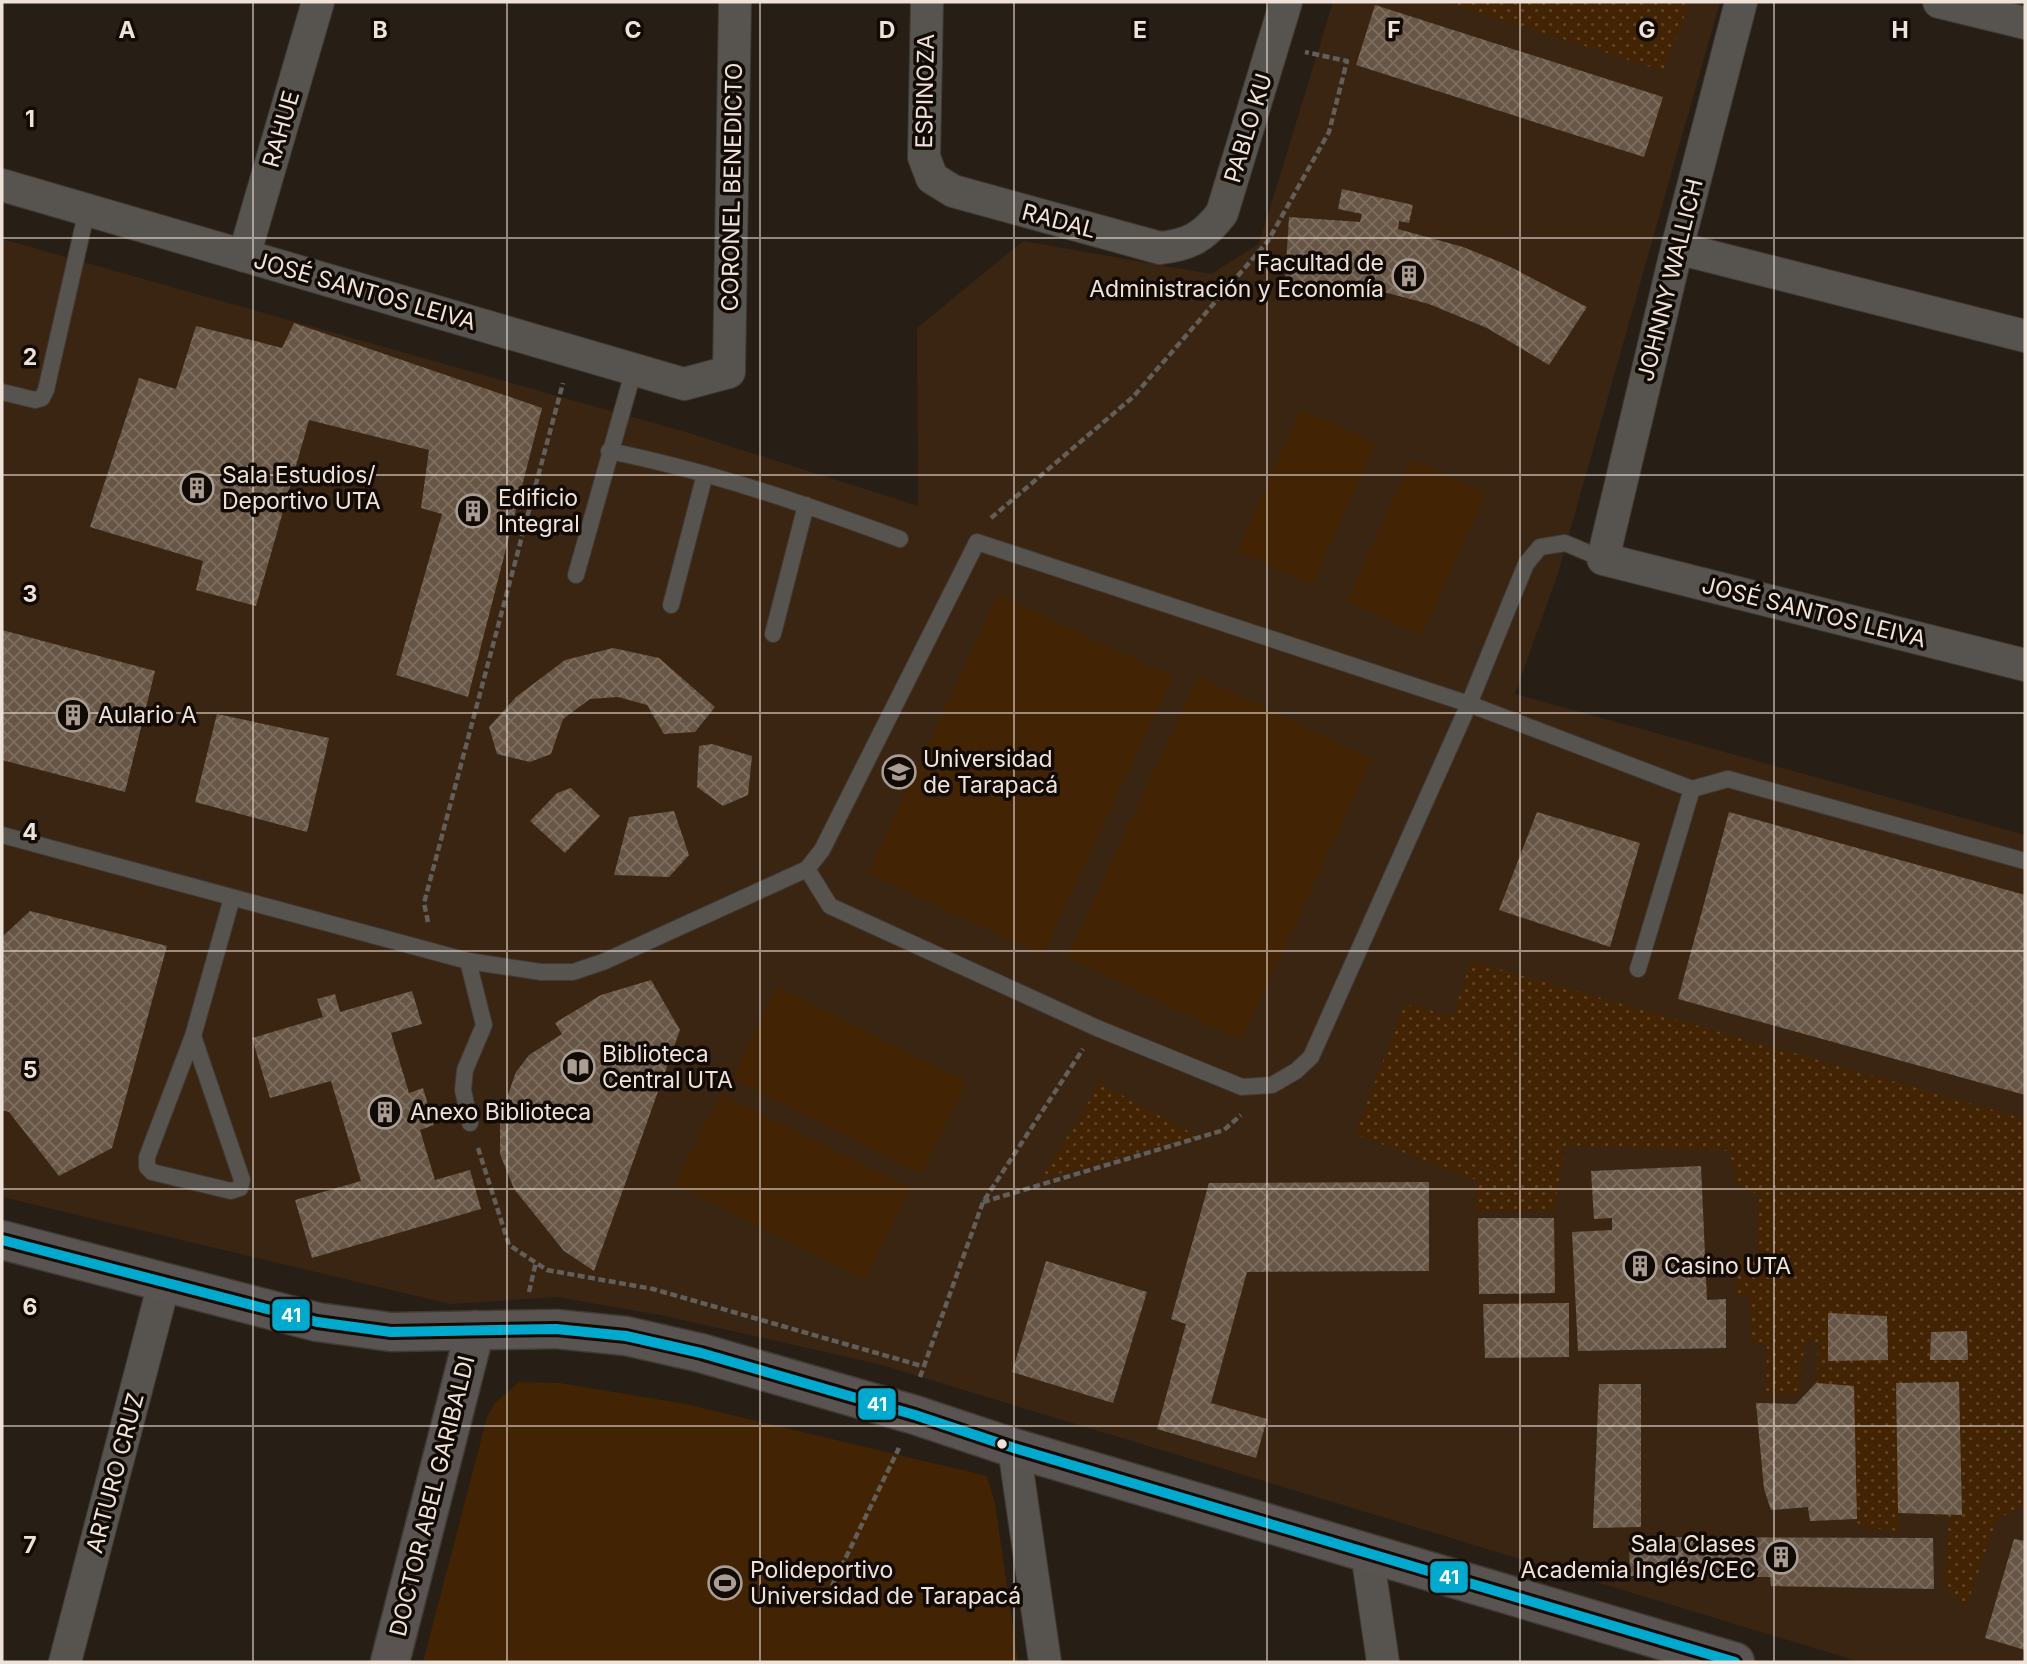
<svg xmlns="http://www.w3.org/2000/svg" width="2027" height="1664" viewBox="0 0 2027 1664" font-family="Inter,sans-serif">
<style>
.built{fill:#3a2512}
.grass{fill:url(#grass-dots)}
.green{fill:#422303}
.building{fill:url(#building-cross-hatch)}
.lines{fill:none;stroke-linecap:round;stroke-linejoin:round}
.lane-casing{stroke:#413933;stroke-width:18}
.street-casing{stroke:#413933;stroke-width:34}
.secondary-casing{stroke:#413933;stroke-width:41}
.path{stroke:#625e59;stroke-width:4.5;stroke-dasharray:7 3.5;stroke-linecap:butt}
.lane{stroke:#57534f;stroke-width:16}
.street{stroke:#57534f;stroke-width:32}
.secondary{stroke:#595451;stroke-width:38}
.bus-1-casing{stroke:#120a04;stroke-width:16}
.bus-1{stroke:#00a9ce;stroke-width:10}
.grid{fill:none;stroke:#efe2d8;stroke-width:2;stroke-opacity:0.55}
.bus-dot{fill:#efe2d8;stroke:#120a04;stroke-width:2.5}
.labels{text-anchor:middle;dominant-baseline:central;stroke-width:7;stroke-linejoin:round;paint-order:stroke}
.street-label{font-size:23px;fill:#efe2d8;stroke:#120a04}
.poi-label{font-size:23px;fill:#efe2d8;stroke:#120a04;text-anchor:start}
.grid-label{font-size:23px;text-anchor:middle;font-weight:bold;fill:#efe2d8;stroke:#120a04;stroke-width:7;stroke-linejoin:round;paint-order:stroke}
.line-badge{stroke:#120a04;stroke-width:2.5}
.badge-label{font-size:19px;text-anchor:middle;font-weight:bold;fill:#fff}
</style>
<defs>
<pattern id="grass-dots" width="8" height="8" patternUnits="userSpaceOnUse" patternTransform="scale(1.75)"><rect width="8" height="8" fill="#422303"/><path d="M2 2h.1M6 6h.1" fill="none" stroke="#5e4327" stroke-width="1.8" stroke-linecap="round"/></pattern>
<pattern id="building-cross-hatch" width="8" height="8" patternUnits="userSpaceOnUse" patternTransform="scale(1.75)"><rect width="8" height="8" fill="#675645"/><path d="M0 0l8 8M0 8l8-8" fill="none" stroke="#7d6e5f"/></pattern>
</defs>
<rect width="100%" height="100%" fill="#271e16"/>
<!-- built -->
<path class="built" d="M1333 2H1720L1558 573 1515 694 2025 835V1662H1860L878 1364 665 1316 557 1297 450 1304 2 1197V239L689 433 918 506 917 328 1023 241 1211 274 1259 244Z"/>
<!-- grass -->
<path class="grass" d="M1447 2H1682L1689 4 1663 71Z
M1471 961 2025 1119V1506L1997 1519 1966 1607 1944 1584 1949 1516 1899 1513V1531L1858 1527 1853 1478 1816 1407 1818 1342 1805 1341 1798 1394 1766 1395 1767 1342 1751 1344 1750 1295H1736L1737 1259 1757 1256 1759 1195 1736 1185 1730 1151 1566 1145 1554 1209 1476 1211V1180L1355 1134 1405 1004 1453 1016Z
M1100 1083 1199 1137 1042 1178Z"/>
<!-- green -->
<path class="green" d="M1301 409 1376 443 1312 585 1237 551Z
M1411 459 1486 493 1422 635 1347 601Z
M998 594 1173 677 1042 955 868 873Z
M1198 676 1372 759 1241 1040 1067 957Z
M777 986 967 1082 921 1174 732 1078Z
M721 1093 911 1188 865 1280 675 1184Z
M519 1382 560 1383 686 1404 987 1476 995 1503 1018 1662H423L487 1417 495 1403Z"/>
<!-- building -->
<path class="building" d="M1375 5 1663 97 1644 157 1356 65Z
M1342 189 1413 205 1409 223 1399 221 1398 229 1463 247 1505 264 1587 307 1549 365 1487 328 1429 304 1372 289 1285 281 1289 217 1360 222 1362 214 1338 209Z
M294 323 542 408 468 697 396 675 442 514 421 508 429 450 309 420 256 606 196 590 203 561 90 527 139 378 176 389 196 326 282 348Z
M2 630 155 671 125 792 2 760Z
M613 648 659 658 715 707 695 732 664 734 647 705 618 697 590 699 563 719 551 754 530 762 497 754 489 727 516 697 565 660Z
M217 714 329 738 307 832 195 802Z
M712 744 752 756 748 795 723 806 697 787 699 746Z
M571 788 600 816 565 853 530 821 557 793Z
M674 811 689 855 669 877 614 875 629 817Z
M1537 812 1640 843 1610 947 1499 910Z
M1729 812 2025 895V1095L1678 999Z
M30 911 167 946 112 1148 59 1176 9 1112 2 1110V937Z
M651 980 680 1030 594 1271 564 1251 514 1189 500 1154V1117L516 1072 529 1055 562 1034 555 1023 601 995Z
M412 991 422 1024 391 1033 409 1093 423 1088 434 1125 420 1130 435 1180 470 1170 481 1209 312 1258 295 1200 361 1181 331 1081 270 1098 252 1038 323 1017 317 999 335 994 340 1012Z
M1701 1166 1707 1300 1726 1299V1348L1578 1351 1572 1232 1612 1230V1218L1594 1219 1591 1171Z
M1429 1182V1271L1247 1272 1211 1403 1267 1419 1256 1458 1157 1429 1186 1324 1171 1319 1209 1183Z
M1478 1218H1554L1555 1293 1479 1294Z
M1046 1261 1147 1292 1113 1403 1012 1372Z
M1569 1303V1357L1485 1358 1483 1304Z
M1828 1313 1887 1316 1888 1360 1828 1361Z
M1967 1331 1968 1360H1930L1931 1332Z
M1959 1382 1962 1515 1898 1513 1896 1383Z
M1816 1383 1854 1386 1857 1519 1810 1521 1808 1507 1771 1510 1764 1489 1756 1403 1796 1404Z
M1599 1384H1641V1527L1593 1528Z
M1629 1537 1933 1538 1934 1589 1771 1586 1770 1577 1630 1576Z
M2014 1539 2025 1541V1650L1985 1638Z"/>
<g class="lines">
<defs>
<path id="lane" d="M2 392 35 400 42 398 46 390 87 210
M609 451C709 471 805 504 900 539
M977 542 1469 704 1311 1057 1296 1071 1272 1085 1242 1087 1097 1028 830 906 807 869 822 850Z
M1603 559 1565 543 1540 547 1526 564 1469 704 1692 789 1728 779 2025 861
M576 575 634 369
M671 605 705 474
M773 634 806 505
M2 835 468 961 541 972H573L603 962 807 869
M468 961 484 1025 465 1070 463 1090 470 1123
M1638 969 1692 789
M193 1036 242 1180 240 1188 231 1191 152 1172 147 1167V1157L193 1036 232 898"/>
<path id="street" d="M927 2 924 157 932 178 953 191 1160 248C1189 245 1204 237 1222 213L1286 2
M1741 2 1677 248 1603 559 2025 665
M1939 2 2025 23
M2 185 684 384 729 372 735 2
M1677 248 2025 336
M244 256 318 2
M1014 1448 1045 1662
M1367 1553 1383 1662
M65 1662 164 1283"/>
<path id="secondary" d="M2 1240 317 1322 391 1332 556 1329 626 1336 701 1353 915 1415 1014 1448 1735 1662
M390 1662 475 1330"/>
</defs>
<!-- lane casing -->
<use href="#lane" class="lane-casing"/>
<!-- street casing -->
<use href="#street" class="street-casing"/>
<!-- secondary casing -->
<use href="#secondary" class="secondary-casing"/>
<!-- path -->
<path class="path" d="M991 518 1133 397 1268 241 1329 132 1347 61 1305 52
M428 922 424 903 563 383
M478 1148 509 1245 547 1270 653 1289 922 1366
M983 1202 1224 1130 1241 1115
M529 1292 536 1262
M920 1377 983 1202 1083 1049
M832 1586 899 1448"/>
<!-- lane -->
<use href="#lane" class="lane"/>
<!-- street -->
<use href="#street" class="street"/>
<!-- secondary -->
<use href="#secondary" class="secondary"/>
<defs>
<path id="bus-1" d="M2 1240 317 1322 391 1332 556 1329 626 1336 701 1353 915 1415 1014 1448 1735 1662"/>
</defs>
<!-- bus-1 casing -->
<use href="#bus-1" class="bus-1-casing"/>
<!-- bus-1 -->
<use href="#bus-1" class="bus-1"/>
</g>
<!-- grid -->
<path class="grid" d="M253 2V1662M507 2V1662M760 2V1662M1014 2V1662M1267 2V1662M1520 2V1662M1774 2V1662M2 238H2025M2 475H2025M2 713H2025M2 951H2025M2 1189H2025M2 1426H2025"/>
<!-- icons -->
<defs>
<symbol id="building-ring" viewBox="-11 -11 22 22"><circle r="9.5" fill="#120a04" stroke="#a99d94" stroke-width="1.5"/><path d="M-4-6H4V6H1V3H-1V6H-4ZM-2.5-4.3h1.7v1.8h-1.7ZM.8-4.3h1.7v1.8H.8ZM-2.5-1h1.7V.8h-1.7ZM.8-1h1.7V.8H.8Z" fill="#a99d94"/></symbol>
<symbol id="university-ring" viewBox="-11 -11 22 22"><circle r="9.5" fill="#120a04" stroke="#a99d94" stroke-width="1.5"/><path d="M0-5L7-2L0 1L-7-2ZM-4 1L0 2.5L4 1V4Q0 6-4 4Z" fill="#a99d94"/></symbol>
<symbol id="library-ring" viewBox="-11 -11 22 22"><circle r="9.5" fill="#120a04" stroke="#a99d94" stroke-width="1.5"/><path d="M-6-4Q-3-5.5-.7-3.5V5Q-3 3-6 4ZM6-4Q3-5.5 .7-3.5V5Q3 3 6 4Z" fill="#a99d94"/></symbol>
<symbol id="stadium-ring" viewBox="-11 -11 22 22"><circle r="9.5" fill="#120a04" stroke="#a99d94" stroke-width="1.5"/><path d="M0-5a6.5 5 0 1 0 0 10a6.5 5 0 1 0 0-10ZM-3.5-1.8h7v3.6h-7Z" fill="#a99d94"/></symbol>
</defs>
<g fill-rule="evenodd">
<use href="#building-ring" x="1390" y="257" width="38" height="38"/>
<use href="#building-ring" x="178" y="469" width="38" height="38"/>
<use href="#building-ring" x="454" y="492" width="38" height="38"/>
<use href="#building-ring" x="54" y="696" width="38" height="38"/>
<use href="#university-ring" x="880" y="753" width="38" height="38"/>
<use href="#library-ring" x="559" y="1048" width="38" height="38"/>
<use href="#building-ring" x="366" y="1093" width="38" height="38"/>
<use href="#building-ring" x="1621" y="1247" width="38" height="38"/>
<use href="#building-ring" x="1762" y="1538" width="38" height="38"/>
<use href="#stadium-ring" x="706" y="1564" width="38" height="38"/>
</g>
<!-- markers -->
<circle class="bus-dot" cx="1002" cy="1444" r="6"/>
<g class="labels">
<!-- street labels -->
<g class="street-label">
<text transform="translate(925 91) rotate(-89)">ESPINOZA</text>
<text transform="translate(1248 128) rotate(-73)">PABLO KU</text>
<text transform="translate(281 129) rotate(-74)">RAHUE</text>
<text transform="translate(732 187) rotate(-89)">CORONEL BENEDICTO</text>
<text transform="translate(1059 221) rotate(15)">RADAL</text>
<text transform="translate(1670 280) rotate(-76)">JOHNNY WALLICH</text>
<text transform="translate(365 291) rotate(16)">JOSÉ SANTOS LEIVA</text>
<text transform="translate(1814 612) rotate(14)">JOSÉ SANTOS LEIVA</text>
<text transform="translate(115 1473) rotate(-75)">ARTURO CRUZ</text>
<text transform="translate(432 1496) rotate(-76)">DOCTOR ABEL GARIBALDI</text>
</g>
<!-- poi labels -->
<g class="poi-label">
<text x="1384" y="263" text-anchor="end">Facultad de<tspan x="1384" dy="26">Administración y Economía</tspan></text>
<text x="222" y="475">Sala Estudios/<tspan x="222" dy="26">Deportivo UTA</tspan></text>
<text x="498" y="498">Edificio<tspan x="498" dy="26">Integral</tspan></text>
<text x="98" y="715">Aulario A</text>
<text x="923" y="759">Universidad<tspan x="923" dy="26">de Tarapacá</tspan></text>
<text x="602" y="1054">Biblioteca<tspan x="602" dy="26">Central UTA</tspan></text>
<text x="410" y="1112">Anexo Biblioteca</text>
<text x="1664" y="1266">Casino UTA</text>
<text x="1756" y="1544" text-anchor="end">Sala Clases<tspan x="1756" dy="26">Academia Inglés/CEC</tspan></text>
<text x="750" y="1570">Polideportivo<tspan x="750" dy="26">Universidad de Tarapacá</tspan></text>
</g>
</g>
<g class="grid-label">
<text x="127" y="38">A</text>
<text x="380" y="38">B</text>
<text x="633" y="38">C</text>
<text x="887" y="38">D</text>
<text x="1140" y="38">E</text>
<text x="1394" y="38">F</text>
<text x="1647" y="38">G</text>
<text x="1900" y="38">H</text>
<text x="30" y="127">1</text>
<text x="30" y="365">2</text>
<text x="30" y="602">3</text>
<text x="30" y="840">4</text>
<text x="30" y="1078">5</text>
<text x="30" y="1315">6</text>
<text x="30" y="1553">7</text>
</g>
<g class="line-badge">
<rect x="271" y="1298" width="40" height="34" rx="7" fill="#00a9ce"/>
<rect x="857" y="1387" width="40" height="34" rx="7" fill="#00a9ce"/>
<rect x="1429" y="1560" width="40" height="34" rx="7" fill="#00a9ce"/>
</g>
<g class="badge-label">
<text x="291" y="1322">41</text>
<text x="877" y="1411">41</text>
<text x="1449" y="1584">41</text>
</g>
<!-- border -->
<rect width="2027" height="1664" fill="none" stroke="#efe2d8" stroke-width="7"/>
</svg>
